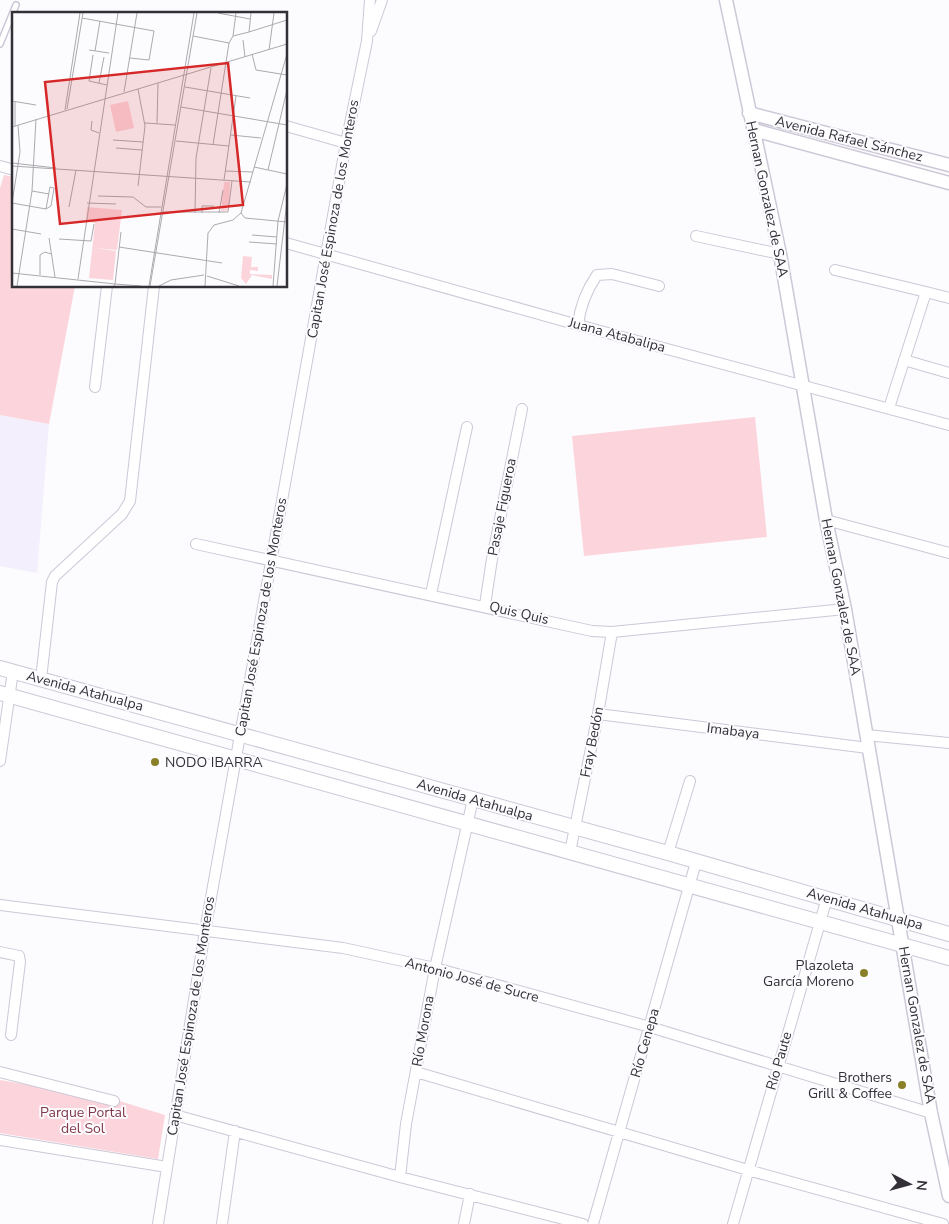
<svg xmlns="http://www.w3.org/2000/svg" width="949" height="1224" viewBox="0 0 949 1224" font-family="'Nunito Sans',sans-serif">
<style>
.built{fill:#f3effc}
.green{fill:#fcd5dc}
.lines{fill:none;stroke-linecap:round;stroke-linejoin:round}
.service-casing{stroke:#cdc8d7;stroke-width:8}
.minor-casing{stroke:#cdc8d7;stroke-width:12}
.tertiary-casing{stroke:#cdc8d7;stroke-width:15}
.secondary-casing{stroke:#cdc8d7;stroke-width:16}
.service{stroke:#fff;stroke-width:5}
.minor{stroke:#fff;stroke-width:10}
.tertiary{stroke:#fff;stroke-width:12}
.secondary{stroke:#fff;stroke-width:14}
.poi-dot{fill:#898028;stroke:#fcfbfe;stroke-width:2}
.labels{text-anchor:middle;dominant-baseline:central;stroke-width:4;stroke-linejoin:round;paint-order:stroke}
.street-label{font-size:14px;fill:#333137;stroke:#fcfbfe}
.poi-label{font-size:14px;fill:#333137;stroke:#fcfbfe;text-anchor:end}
.park-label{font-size:14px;fill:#803a4b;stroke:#fcfbfe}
.inset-road{fill:none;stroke:#acaaae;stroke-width:1}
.view{fill:#d62828;fill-opacity:0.15;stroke:#d62828;stroke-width:2.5}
.inset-edge{fill:none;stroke:#333137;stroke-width:2.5}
</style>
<rect width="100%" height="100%" fill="#fcfbfe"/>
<!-- built -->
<path class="built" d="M0 415 49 424 37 573 0 566Z"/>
<!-- green -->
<path class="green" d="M4 175 14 177V286H75L49 424 0 415V188Z
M755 417 767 537 584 556 572 436Z
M0 1080 113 1099 165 1115 158 1159 0 1133Z"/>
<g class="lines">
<defs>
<path id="service" d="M0 44 16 5"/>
<path id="minor" d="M371 31 382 0
M286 126 346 143
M0 166 14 170
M696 236 780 254
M286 243 578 325 949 425
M835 270 926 292
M578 325C580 306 586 291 597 275L612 274 659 286
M904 360 949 373
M95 387 107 286
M889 408 926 292 949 298
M826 520 949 553
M196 544 592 631 612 632 845 609
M431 594 467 427
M485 605 492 559 522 409
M41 679 52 582 55 576 122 514 130 501 154 286
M598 714 868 748
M866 735 949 743
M0 761 13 671
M570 852 598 714 612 632
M668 853 690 781
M0 905 343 948 435 968 650 1027 931 1113
M0 952 19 956 20 962 11 1035
M0 1072 114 1101
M416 1072 748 1170 943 1224
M175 1115 400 1177 583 1224
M0 1140 167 1167
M400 1177 406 1124 435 968 473 799
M158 1224 205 931 346 143 367 41 370 0
M222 1224 235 1131
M464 1224 470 1194
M593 1224 696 862
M733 1224 827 898"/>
<path id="tertiary" d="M726 0 780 254 826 520 845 609 931 1113 949 1196
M749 113 949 165
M754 130 949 183"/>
<path id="secondary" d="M0 668 668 853 949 934
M0 693 949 958"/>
</defs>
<!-- service casing -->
<use href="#service" class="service-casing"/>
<!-- minor casing -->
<use href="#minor" class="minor-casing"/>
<!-- tertiary casing -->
<use href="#tertiary" class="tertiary-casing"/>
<!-- secondary casing -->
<use href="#secondary" class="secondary-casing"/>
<!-- service -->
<use href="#service" class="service"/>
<!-- minor -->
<use href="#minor" class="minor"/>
<!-- tertiary -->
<use href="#tertiary" class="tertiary"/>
<!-- secondary -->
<use href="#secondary" class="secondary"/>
</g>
<!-- markers -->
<g class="poi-dot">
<circle cx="155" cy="762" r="5"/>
<circle cx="864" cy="973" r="5"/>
<circle cx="902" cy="1085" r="5"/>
</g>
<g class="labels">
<!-- street labels -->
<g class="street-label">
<text transform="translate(849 139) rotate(14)">Avenida Rafael Sánchez</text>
<text transform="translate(767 199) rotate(78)">Hernan Gonzalez de SAA</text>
<text transform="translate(333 219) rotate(-80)">Capitan José Espinoza de los Monteros</text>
<text transform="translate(617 335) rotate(15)">Juana Atabalipa</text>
<text transform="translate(502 507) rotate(-79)">Pasaje Figueroa</text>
<text transform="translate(841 597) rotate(79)">Hernan Gonzalez de SAA</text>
<text transform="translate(519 613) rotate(13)">Quis Quis</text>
<text transform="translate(261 617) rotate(-80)">Capitan José Espinoza de los Monteros</text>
<text transform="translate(85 691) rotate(15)">Avenida Atahualpa</text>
<text transform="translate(733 731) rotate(7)">Imabaya</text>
<text transform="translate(592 742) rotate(-79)">Fray Bedón</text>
<text transform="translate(475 800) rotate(16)">Avenida Atahualpa</text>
<text transform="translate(865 909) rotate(16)">Avenida Atahualpa</text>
<text transform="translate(472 980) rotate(15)">Antonio José de Sucre</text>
<text transform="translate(191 1016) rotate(-81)">Capitan José Espinoza de los Monteros</text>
<text transform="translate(917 1025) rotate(80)">Hernan Gonzalez de SAA</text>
<text transform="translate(423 1031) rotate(-80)">Río Morona</text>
<text transform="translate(645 1043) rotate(-74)">Río Cenepa</text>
<text transform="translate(779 1061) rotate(-74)">Río Paute</text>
</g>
<!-- poi labels -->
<g class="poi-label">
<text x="165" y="762" text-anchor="start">NODO IBARRA</text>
<text x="854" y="965">Plazoleta<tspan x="854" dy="16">García Moreno</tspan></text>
<text x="892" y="1077">Brothers<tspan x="892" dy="16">Grill &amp; Coffee</tspan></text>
</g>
<!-- park labels -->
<g class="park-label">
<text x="83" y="1112">Parque Portal<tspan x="83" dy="16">del Sol</tspan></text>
</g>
</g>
<!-- overview -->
<g transform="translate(12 12)">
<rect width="275" height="275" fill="#fcfbfe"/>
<path d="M116 89 122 116 104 120 98 93ZM212 170H218L217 198 209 200ZM75 195 110 198 105 238 83 236 104 239 101 268 77 266 83 211 74 209ZM231 244 240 245 239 255H246V259L238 258V262L260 263V267L240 263 234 272 229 266Z" fill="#fcd5dc"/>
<path class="inset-road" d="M206 1 238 7M239 1 237 20 275 8M70 6 142 19 137 48 118 46M181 24 217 31M221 24 224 1M231 28 233 45M77 38 97 41M257 38 262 1M83 39 88 9M240 42 244 58 275 63M275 42 229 201 233 206 275 210M81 43 77 69 95 73M87 71 92 45M173 75 238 86M126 77 133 114 126 174M112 80 125 1M0 89 24 93M169 95 275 113M55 97 71 1M53 98 68 1M80 109 79 118 87 121M133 111 163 113M145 111 146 71M3 114V90M0 115 275 32M219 123 249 126M101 128 131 130M164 129 217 134M201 133 217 31 221 24 237 20M104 136 130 138M0 151 44 156M0 154 239 170M242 155 275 162M256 158 275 78M213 159 241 160M212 168 224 84M20 179 24 107M86 184 121 185 134 195H149M0 191 8 140 6 113M0 191 34 197M75 191 104 192M57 195 64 158M34 197 39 194 42 176 38 175M34 197 38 175M150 200H216L220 169M183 201 184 146 199 56M190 201V194H202M207 201 211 178M0 217 29 222M240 223 265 225M37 226 43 265M47 227 79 229 82 212M237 230 265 232M107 235 210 251M0 261 103 272 109 220M28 263V243L33 240 39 242M195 264 227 274M66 267 106 1M5 274 20 179 37 182M102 274 103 272 129 274M137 274 182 1M138 274 185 1M147 274 159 268 192 263M193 274 196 221 202 213 221 208 229 201M261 274 266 209 275 172M265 274 275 189"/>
<path class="view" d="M216 51 231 193 48 212 33 70Z"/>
<rect width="275" height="275" class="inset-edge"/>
</g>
<!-- north arrow -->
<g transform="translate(909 1184) rotate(96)" stroke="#fcfbfe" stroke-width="4" paint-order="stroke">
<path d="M0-4L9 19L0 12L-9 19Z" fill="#333137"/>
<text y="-8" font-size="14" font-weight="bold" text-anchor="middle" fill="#333137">N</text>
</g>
</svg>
